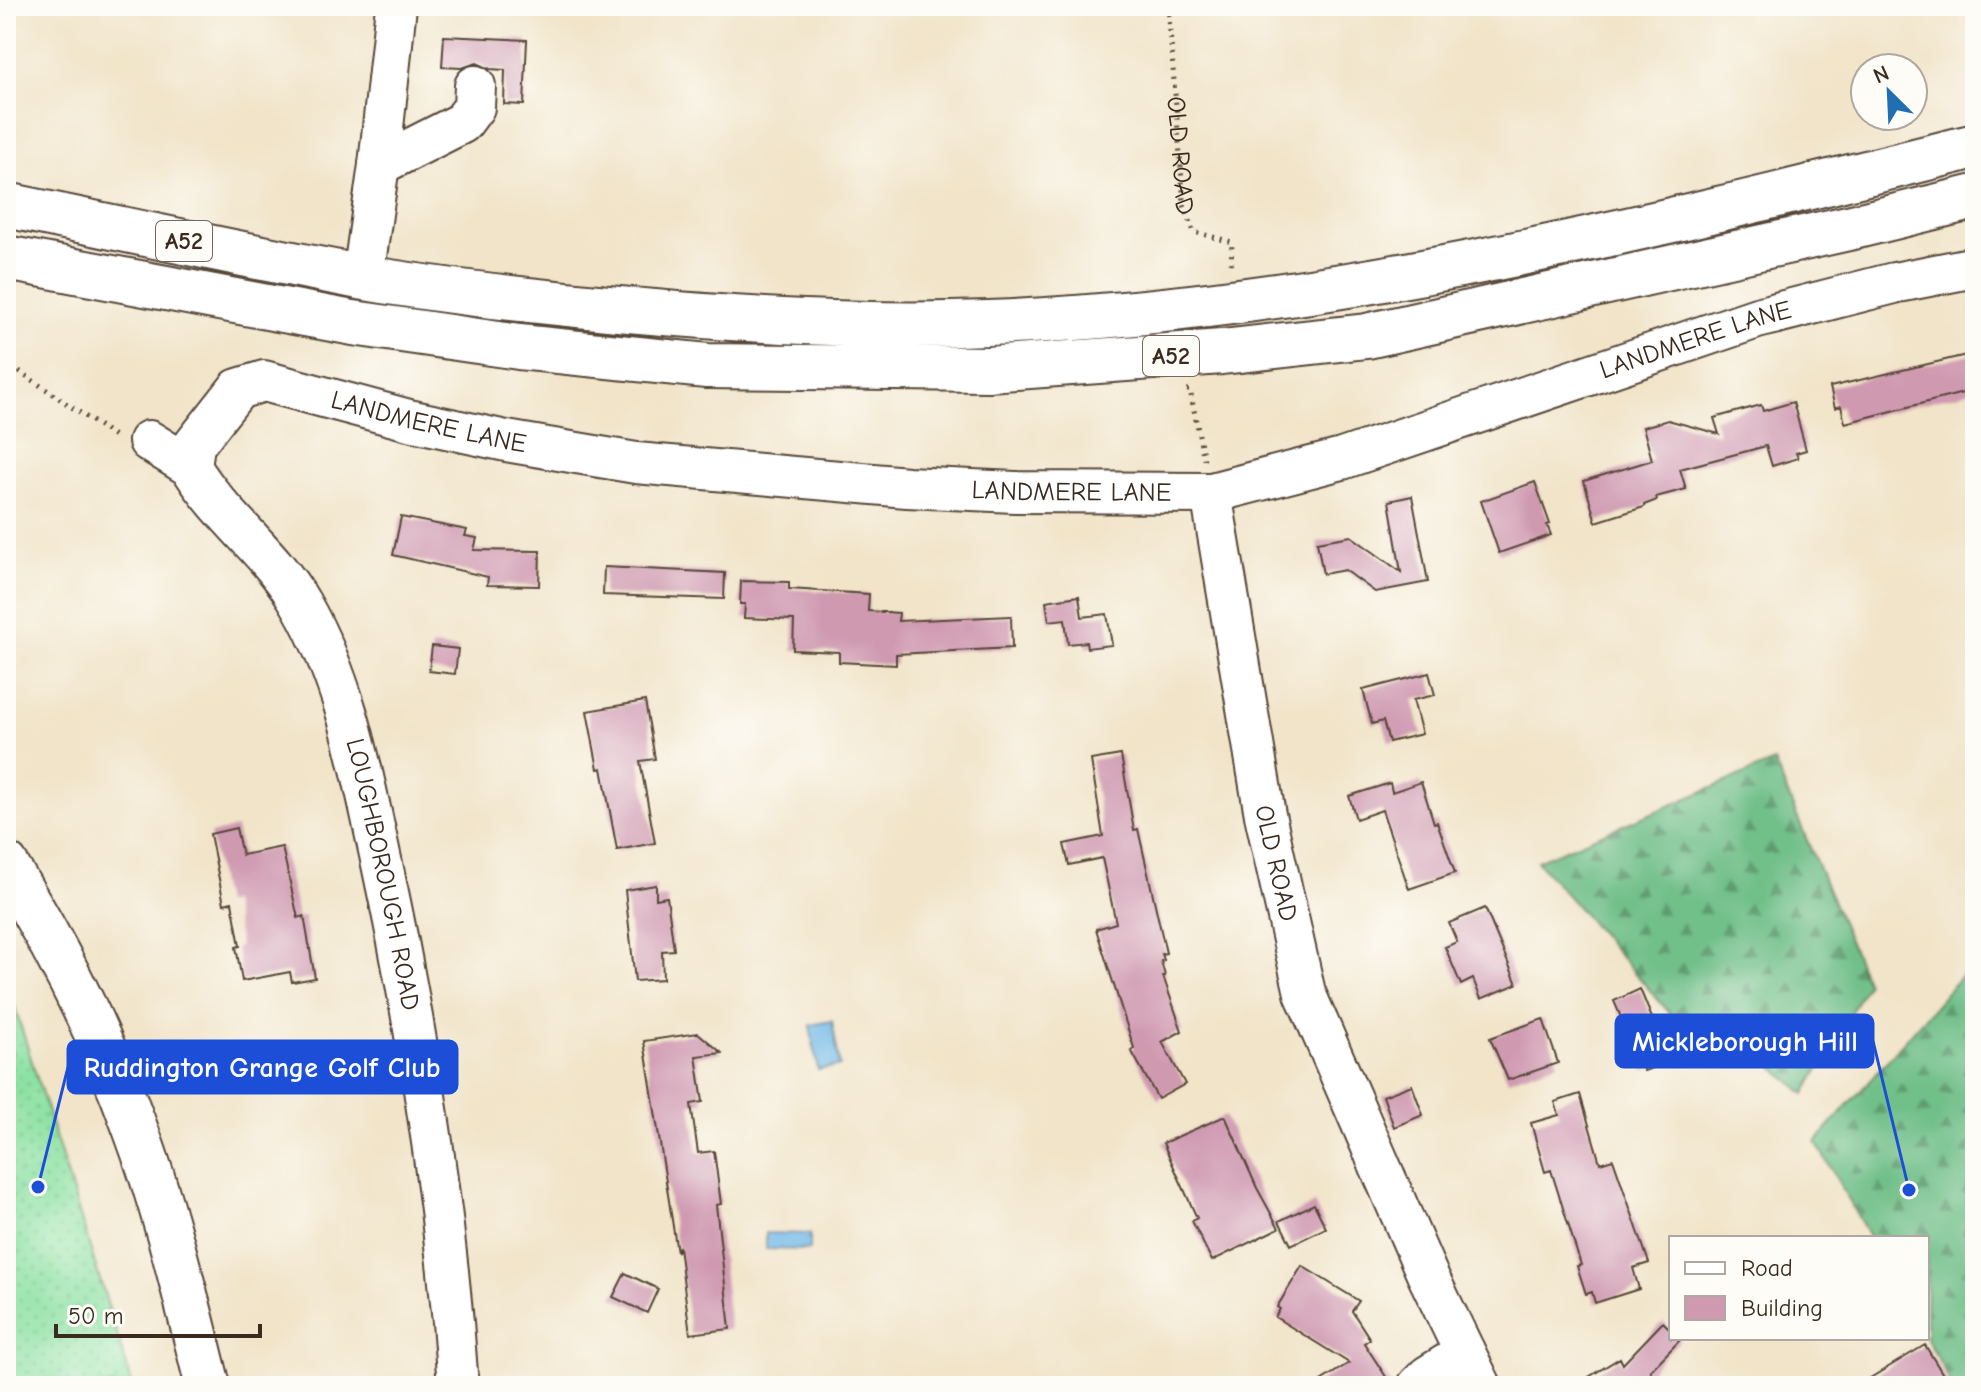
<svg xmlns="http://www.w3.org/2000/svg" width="1981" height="1392" viewBox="0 0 1981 1392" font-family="'Comic Neue',sans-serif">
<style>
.grass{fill:url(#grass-dots);stroke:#648660;stroke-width:2}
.forest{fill:url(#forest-firs);stroke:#567454;stroke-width:2}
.water{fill:#6eb7e6;stroke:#547082;stroke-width:2}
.building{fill:#cf99b0}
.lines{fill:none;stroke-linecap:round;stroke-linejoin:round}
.minor-casing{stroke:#564638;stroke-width:44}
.major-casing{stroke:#564638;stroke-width:48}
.highway-casing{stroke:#564638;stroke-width:48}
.path{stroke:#564638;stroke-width:5;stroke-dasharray:2 6;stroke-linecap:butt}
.minor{stroke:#fff;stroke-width:40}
.major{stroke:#fff;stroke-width:44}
.highway{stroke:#fff;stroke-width:44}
.labels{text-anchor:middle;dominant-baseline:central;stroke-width:6;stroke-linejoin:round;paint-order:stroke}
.shield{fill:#fdfcf7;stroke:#75695f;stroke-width:2}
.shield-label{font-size:24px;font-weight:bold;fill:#3b2a1e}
.street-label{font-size:26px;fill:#3b2a1e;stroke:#fdfcf7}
.leader{fill:none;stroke:#1d4ed8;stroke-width:3}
.callout-dot{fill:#1d4ed8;stroke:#fdfcf7;stroke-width:3}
.callout{fill:#1d4ed8;stroke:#1d4ed8;stroke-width:3}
.callout-label{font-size:28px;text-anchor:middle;font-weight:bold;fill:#fff}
</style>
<defs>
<pattern id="grass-dots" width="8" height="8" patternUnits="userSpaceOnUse" patternTransform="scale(2)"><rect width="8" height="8" fill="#8ce1a3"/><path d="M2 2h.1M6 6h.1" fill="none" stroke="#7ac18c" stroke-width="1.8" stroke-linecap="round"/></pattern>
<pattern id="forest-firs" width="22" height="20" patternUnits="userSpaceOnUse" patternTransform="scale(2)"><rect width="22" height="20" fill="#71bf89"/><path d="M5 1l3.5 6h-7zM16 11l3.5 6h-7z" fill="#5e9b6f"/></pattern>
</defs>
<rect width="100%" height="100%" fill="#fdfcf7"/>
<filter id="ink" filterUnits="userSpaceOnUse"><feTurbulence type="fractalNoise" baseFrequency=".0125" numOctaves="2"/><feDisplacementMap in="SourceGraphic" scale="16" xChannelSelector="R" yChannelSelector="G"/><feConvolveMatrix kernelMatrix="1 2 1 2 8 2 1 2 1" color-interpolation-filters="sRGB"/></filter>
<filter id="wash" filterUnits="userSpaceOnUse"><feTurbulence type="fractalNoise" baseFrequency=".006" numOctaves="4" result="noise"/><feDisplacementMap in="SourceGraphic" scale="32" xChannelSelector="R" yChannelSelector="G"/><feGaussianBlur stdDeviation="1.8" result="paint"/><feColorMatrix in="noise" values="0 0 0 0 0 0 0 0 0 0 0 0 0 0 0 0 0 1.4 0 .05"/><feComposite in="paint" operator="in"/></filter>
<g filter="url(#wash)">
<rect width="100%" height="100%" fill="#f1e4c9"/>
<!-- grass -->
<path class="grass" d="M6 984 9 988 133 1386H6Z"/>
<!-- forest -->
<path class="forest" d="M1774 762 1867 983 1805 1094 1735 1034 1682 1027 1537 861Z
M1975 960V1386H1953L1926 1338 1927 1238H1870L1816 1142Z"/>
<!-- water -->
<path class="water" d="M832 1021 840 1066 818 1070 810 1025Z
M766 1233 810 1234V1250L766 1249Z"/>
<g id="blocks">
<!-- building -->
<path class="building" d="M444 36 527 40 524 105 504 104 505 70 490 69 477 63 462 68 442 67Z
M1975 353V390L1845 423 1841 406 1835 408 1830 387Z
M1793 402 1806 450 1796 453 1798 458 1772 466 1766 446 1680 469 1686 489 1656 497 1657 500 1644 505V507L1596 522 1584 481 1652 460 1643 427 1668 420 1719 434 1714 418 1761 405 1763 411Z
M1535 482 1550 524 1547 525 1551 535 1499 553 1481 501Z
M1412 496 1428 582 1375 592 1345 570 1323 574 1317 542 1351 536 1401 572 1389 501Z
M401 517 467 530 465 536 477 538 474 550 540 551 539 586 487 585 488 577 393 555Z
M604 567 725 573 724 599 603 595Z
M741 581 789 582V589L869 594 868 611 899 613 898 621 1011 616 1012 648 896 654V665L839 662V652L793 650 794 620 744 618 745 604H740Z
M1079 596 1082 617 1107 614 1112 645 1087 648 1086 642 1068 644 1065 619 1049 621 1046 601Z
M432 646 458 649 455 674 429 671Z
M1429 673 1435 695 1413 700 1422 734 1389 742 1383 721 1372 724 1363 690Z
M645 701 655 759 640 761 655 843 617 850 602 768 598 769 587 711Z
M1121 755 1134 830 1138 829 1166 953 1162 954 1164 960 1161 961 1165 976H1163L1182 1031 1162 1042 1185 1084 1158 1099 1131 1050 1134 1048 1096 929 1116 923 1102 858 1069 865 1064 844 1103 836 1091 760Z
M1421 782 1434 823 1437 822 1455 873 1409 889 1382 810 1356 819 1349 796 1390 783 1392 792Z
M236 828 242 855 282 847 298 918 304 916 315 978 292 982 290 972 242 981 236 947 240 946 232 902 224 904 210 834Z
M656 885V899L667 897 674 950 662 951 663 979 635 981 625 890Z
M1485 908 1517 984 1481 999 1473 979 1461 985 1445 947 1457 942 1449 923Z
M1640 989 1670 1062 1644 1071 1614 1001Z
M1543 1019 1558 1063 1508 1080 1490 1038Z
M698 1033 722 1053 696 1056 703 1102 691 1104 698 1153 714 1151 721 1204 716 1205 730 1329 690 1334 679 1246 677 1252 644 1041Z
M1412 1085 1423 1115 1394 1127 1383 1096Z
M1580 1094 1600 1163 1613 1159 1649 1263 1633 1268 1639 1289 1595 1303 1592 1292 1586 1294 1577 1266 1581 1265 1551 1170 1545 1172 1531 1123 1559 1115 1555 1102Z
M1225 1116 1257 1188 1279 1228 1212 1261 1192 1221 1197 1218 1163 1143Z
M1314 1204 1326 1228 1291 1245 1279 1221Z
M1302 1266 1359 1301 1352 1311 1370 1339 1364 1343 1392 1386H1313L1349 1363 1275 1317 1280 1309 1277 1307Z
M625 1273 658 1289 647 1313 613 1297Z
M1663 1322 1671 1330V1338L1681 1339 1650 1371 1660 1386H1574L1620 1358 1623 1364Z
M1925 1345 1950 1386H1857Z"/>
</g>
</g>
<g filter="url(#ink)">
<use href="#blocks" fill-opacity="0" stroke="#564638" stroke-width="2"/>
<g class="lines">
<defs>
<g id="minor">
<path d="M379 165 396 6"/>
<path d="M363 277 379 165 462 123 474 107 475 86"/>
<path id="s2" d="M149 441 191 467 194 445 238 389 264 381 409 420 506 441 636 463 907 487 1015 492 1211 493 1342 459 1757 318 1894 283 1975 267"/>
<path id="s3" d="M191 467C221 517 272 553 301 604 348 686 362 773 382 864 419 1036 446 1210 458 1386"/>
<path id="s4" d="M1211 493 1265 815 1305 993 1427 1274 1481 1386"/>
<path d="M1418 1386 1428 1376 1465 1353"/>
</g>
<path id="major" d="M6 865C57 948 102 1036 135 1128 166 1211 186 1299 208 1386"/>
<path id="highway" d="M6 205C124 229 242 255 360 277 445 292 532 301 619 309 741 320 866 328 989 323 1324 310 1651 227 1975 146
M6 258 353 323 519 347 707 366 988 369 1222 352 1367 336 1857 226 1975 197"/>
</defs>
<!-- minor casing -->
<use href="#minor" class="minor-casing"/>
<!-- major casing -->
<use href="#major" class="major-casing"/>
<!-- highway casing -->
<use href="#highway" class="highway-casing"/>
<!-- path -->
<g class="path">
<path id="s1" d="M1168 6 1184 205 1194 232 1232 242 1231 268"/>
<path d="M6 362 117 438"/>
<path d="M1187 390H1190L1204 460"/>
</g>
<!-- minor -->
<use href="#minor" class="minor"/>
<!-- major -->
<use href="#major" class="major"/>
<!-- highway -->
<use href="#highway" class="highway"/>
</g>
</g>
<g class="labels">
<!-- shield labels -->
<g class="shield">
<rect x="156" y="221" width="56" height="40" rx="6"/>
<rect x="1143" y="336" width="56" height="40" rx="6"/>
</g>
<g class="shield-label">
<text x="184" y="241">A52</text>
<text x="1171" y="356">A52</text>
</g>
<!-- street labels -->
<g class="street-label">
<text stroke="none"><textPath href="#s1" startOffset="150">OLD ROAD</textPath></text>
<text stroke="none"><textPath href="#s2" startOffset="1636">LANDMERE LANE</textPath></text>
<text stroke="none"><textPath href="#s2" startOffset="340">LANDMERE LANE</textPath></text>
<text stroke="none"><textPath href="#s2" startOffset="988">LANDMERE LANE</textPath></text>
<text stroke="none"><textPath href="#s4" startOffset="376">OLD ROAD</textPath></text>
<text stroke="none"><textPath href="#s3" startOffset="460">LOUGHBOROUGH ROAD</textPath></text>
</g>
</g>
<!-- callouts -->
<path class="leader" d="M1909 1190L1873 1041M38 1187L68 1067"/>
<g class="callout-dot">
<circle cx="1909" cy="1190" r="8"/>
<circle cx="38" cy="1187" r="8"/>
</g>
<g class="callout">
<rect x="1616" y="1015" width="257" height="52" rx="8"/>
<rect x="68" y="1041" width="389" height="52" rx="8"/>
</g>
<g class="callout-label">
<text x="1745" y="1051">Mickleborough Hill</text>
<text x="262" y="1077">Ruddington Grange Golf Club</text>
</g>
<!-- margin -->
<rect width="1981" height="1392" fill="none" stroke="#fdfcf7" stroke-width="32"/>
<!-- legend -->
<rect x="1669" y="1236" width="260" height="104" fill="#fdfcf7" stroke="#afa8a0" stroke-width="2"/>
<rect x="1685" y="1262" width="40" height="12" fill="#ffffff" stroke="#afa8a0" stroke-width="2"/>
<text x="1741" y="1276" font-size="24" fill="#3b2a1e">Road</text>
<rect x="1685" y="1296" width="40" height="24" fill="#cf99b0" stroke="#afa8a0" stroke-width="2"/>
<text x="1741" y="1316" font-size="24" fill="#3b2a1e">Building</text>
<!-- north arrow -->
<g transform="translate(1889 92) rotate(336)"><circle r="38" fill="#fdfcf7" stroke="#afa8a0" stroke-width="2"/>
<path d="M0-6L14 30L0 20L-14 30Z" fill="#1f6fb2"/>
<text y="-12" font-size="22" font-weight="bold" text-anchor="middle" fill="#3b2a1e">N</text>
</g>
<!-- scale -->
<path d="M56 1324v12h204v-12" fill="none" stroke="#3b2a1e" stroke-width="4"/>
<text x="68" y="1324" font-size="24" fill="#3b2a1e" stroke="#fdfcf7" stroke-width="6" paint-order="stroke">50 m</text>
</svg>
